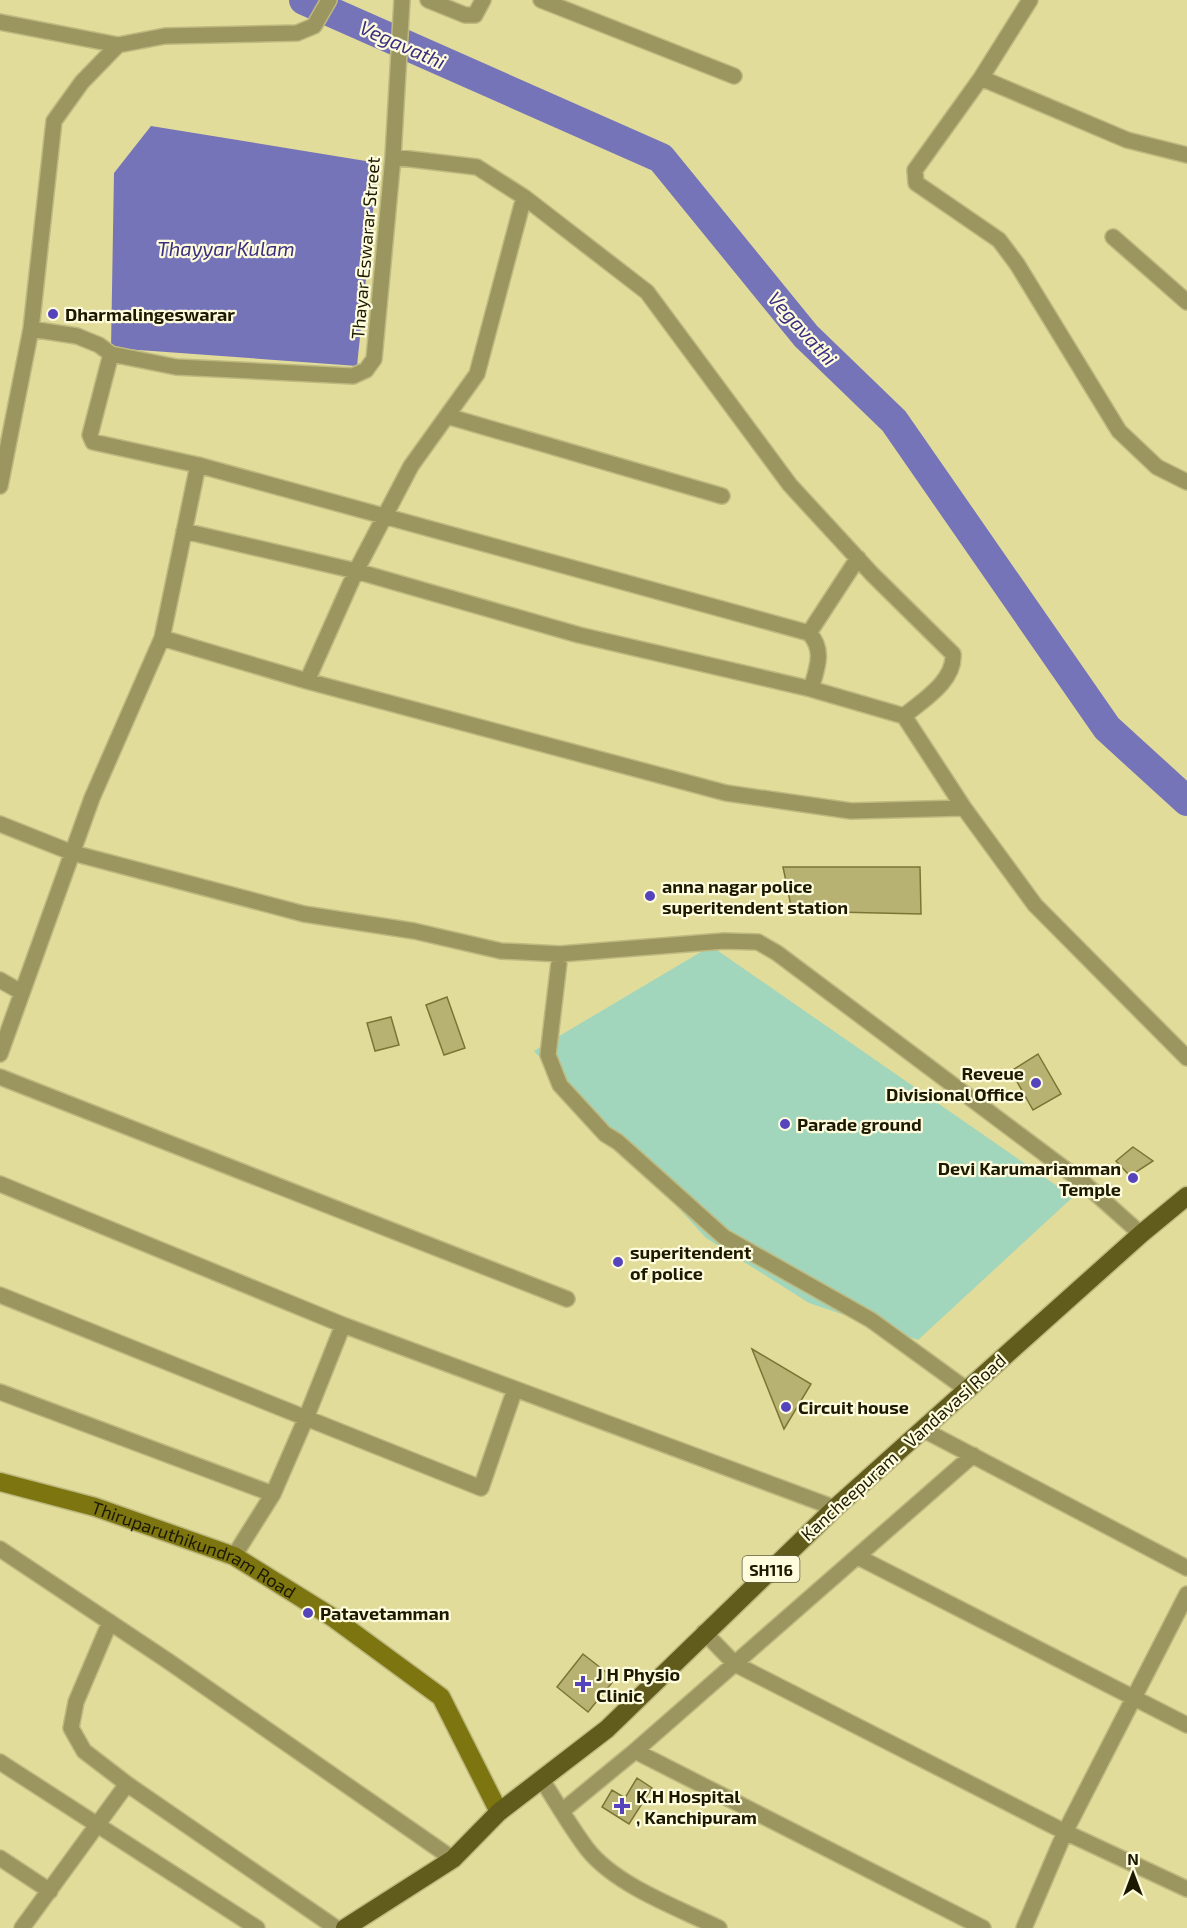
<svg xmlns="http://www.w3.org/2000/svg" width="1187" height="1928" viewBox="0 0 1187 1928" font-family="'Exo 2',sans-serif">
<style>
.green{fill:#a1d5bc}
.water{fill:#7674b9}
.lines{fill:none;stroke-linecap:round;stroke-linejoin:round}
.river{stroke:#7674b9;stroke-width:30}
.building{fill:#b8b272;stroke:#7b7536;stroke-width:1.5}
.street-casing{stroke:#beb97f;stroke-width:18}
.secondary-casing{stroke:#beb97f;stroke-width:21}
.primary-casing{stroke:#beb97f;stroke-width:21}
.street{stroke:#9b9660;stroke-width:15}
.secondary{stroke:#7d750f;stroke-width:18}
.primary{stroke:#625c1c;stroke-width:18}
.poi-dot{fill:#5644bc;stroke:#fefcdc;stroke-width:2}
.labels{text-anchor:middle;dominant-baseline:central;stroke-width:4.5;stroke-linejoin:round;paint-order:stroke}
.shield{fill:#fefcdc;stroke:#605d43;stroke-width:1.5}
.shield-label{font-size:16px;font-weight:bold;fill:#1c1901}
.street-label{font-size:18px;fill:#1c1901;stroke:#fefcdc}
.poi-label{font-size:18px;font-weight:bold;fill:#1c1901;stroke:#fefcdc;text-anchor:start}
.water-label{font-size:20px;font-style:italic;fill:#3a2e82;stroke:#fefcdc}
</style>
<rect width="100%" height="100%" fill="#e2dc9b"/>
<!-- green -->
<path class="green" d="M711 946 1073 1197 918 1340 809 1303 706 1238 534 1051Z"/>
<!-- water -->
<path class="water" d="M151 126 378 163 357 366 111 348 114 173Z"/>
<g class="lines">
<!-- river -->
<path class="river" d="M304 0 661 158 806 336 894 421 1107 728 1187 801"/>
</g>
<!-- building -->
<path class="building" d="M783 867H920L921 914 792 911Z
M447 997 465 1048 444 1055 426 1005Z
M391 1017 399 1045 375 1051 367 1023Z
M1038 1054 1061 1094 1033 1110 1011 1071Z
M1133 1147 1153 1161 1130 1176 1116 1161Z
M752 1349 811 1384 784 1429Z
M583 1654 615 1679 588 1712 557 1687Z
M637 1778 652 1788 629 1824 602 1807 612 1790 625 1798Z"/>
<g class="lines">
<defs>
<path id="street" d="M428 0 465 15H475L483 0
M541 0 734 76
M1030 0 981 78 915 170 916 183 999 240 1017 264 1119 431 1157 467 1187 482
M0 22 118 45
M981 78 1127 140 1187 155
M524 197 647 292 790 485 872 574 953 654C955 681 923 700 904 716
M1113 237 1187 302
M31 329 77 336 99 345 111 354 176 367 353 376 366 370 374 359 393 157 402 0
M447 416 722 496
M198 465 809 633C825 650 817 668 811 689
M0 486 31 329 54 121 82 82 118 45 165 36 297 33 314 26 329 0
M184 531 356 571 579 635 811 689 904 716 964 808
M809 633 858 558
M162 638 307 681 726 793 851 811 964 808 1035 905 1187 1058
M307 681 356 571 411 466 477 374 524 197 477 167 393 157
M0 824 73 853 304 914 414 931 501 951 560 954 724 941 758 942 777 953 1085 1184 1141 1234
M560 954 548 1055 560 1085 605 1134 618 1142 724 1237 871 1320 966 1389
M0 980 21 992
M0 1054 92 798 162 638 198 465 93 442 90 435 111 354
M0 1077 567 1299
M0 1184 343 1325 835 1508
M0 1295 306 1418 343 1325
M0 1392 273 1494
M922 1429 1187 1568
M0 1549 168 1661 453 1859
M234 1556 273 1494 306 1418 481 1488 515 1389
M858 1557 1187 1725
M704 1632 735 1664 1065 1832 1187 1889
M635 1751 983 1928
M0 1762 257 1928
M542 1780C557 1803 571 1828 588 1850 617 1886 678 1908 719 1928
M127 1784 336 1928
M562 1811 635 1751 973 1455
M0 1858 50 1891
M22 1928 127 1784 84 1751 71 1728 76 1702 110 1622
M1024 1928 1065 1832 1187 1594"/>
<g id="secondary">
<path id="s1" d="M0 1482 95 1507 234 1556 332 1617 441 1697 499 1812"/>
</g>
<path id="primary" d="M345 1928 453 1859 499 1812 607 1729 835 1508 1141 1234 1187 1196"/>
</defs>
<!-- street casing -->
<use href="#street" class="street-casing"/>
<!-- secondary casing -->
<use href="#secondary" class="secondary-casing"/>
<!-- primary casing -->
<use href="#primary" class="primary-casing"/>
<!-- street -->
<use href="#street" class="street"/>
<!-- secondary -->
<use href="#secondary" class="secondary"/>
<!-- primary -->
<use href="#primary" class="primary"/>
</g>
<!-- markers -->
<g class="poi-dot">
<circle cx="53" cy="314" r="6"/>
<circle cx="650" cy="896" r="6"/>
<circle cx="1036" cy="1083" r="6"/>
<circle cx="785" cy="1124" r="6"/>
<circle cx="1133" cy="1178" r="6"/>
<circle cx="618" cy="1262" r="6"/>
<circle cx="786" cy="1407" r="6"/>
<circle cx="308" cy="1613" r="6"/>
<path d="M580 1675h6v6h6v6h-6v6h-6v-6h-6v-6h6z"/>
<path d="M619 1797h6v6h6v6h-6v6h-6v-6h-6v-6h6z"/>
</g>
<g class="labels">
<!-- shield labels -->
<rect class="shield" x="742.5" y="1556" width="57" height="26" rx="4.5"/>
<g class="shield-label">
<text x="771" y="1569">SH116</text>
</g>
<!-- street labels -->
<g class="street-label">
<text transform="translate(365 248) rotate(-85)">Thayar Eswarar Street</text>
<text transform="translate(903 1447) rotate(-42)">Kancheepuram - Vandavasi Road</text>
<text stroke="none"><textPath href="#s1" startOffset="206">Thiruparuthikundram Road</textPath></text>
</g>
<!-- poi labels -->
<g class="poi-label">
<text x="65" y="314">Dharmalingeswarar</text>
<text x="662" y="886">anna nagar police<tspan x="662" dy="21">superitendent station</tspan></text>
<text x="1024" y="1073" text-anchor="end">Reveue<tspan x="1024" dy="21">Divisional Office</tspan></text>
<text x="797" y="1124">Parade ground</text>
<text x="1121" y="1168" text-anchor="end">Devi Karumariamman<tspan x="1121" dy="21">Temple</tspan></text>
<text x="630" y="1252">superitendent<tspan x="630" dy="21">of police</tspan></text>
<text x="798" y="1407">Circuit house</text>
<text x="320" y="1613">Patavetamman</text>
<text x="596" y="1674">J H Physio<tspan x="596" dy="21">Clinic</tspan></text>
<text x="636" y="1796">K.H Hospital<tspan x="636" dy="21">, Kanchipuram</tspan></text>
</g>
<!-- water labels -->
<g class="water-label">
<text transform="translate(403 44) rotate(24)">Vegavathi</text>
<text x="226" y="248">Thayyar Kulam</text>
<text transform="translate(803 328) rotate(48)">Vegavathi</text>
</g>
</g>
<!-- north arrow -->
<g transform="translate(1133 1874)" stroke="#fefcdc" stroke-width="4.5" paint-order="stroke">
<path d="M0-4.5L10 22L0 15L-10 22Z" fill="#1c1901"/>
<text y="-9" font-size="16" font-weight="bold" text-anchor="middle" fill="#1c1901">N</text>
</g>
</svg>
